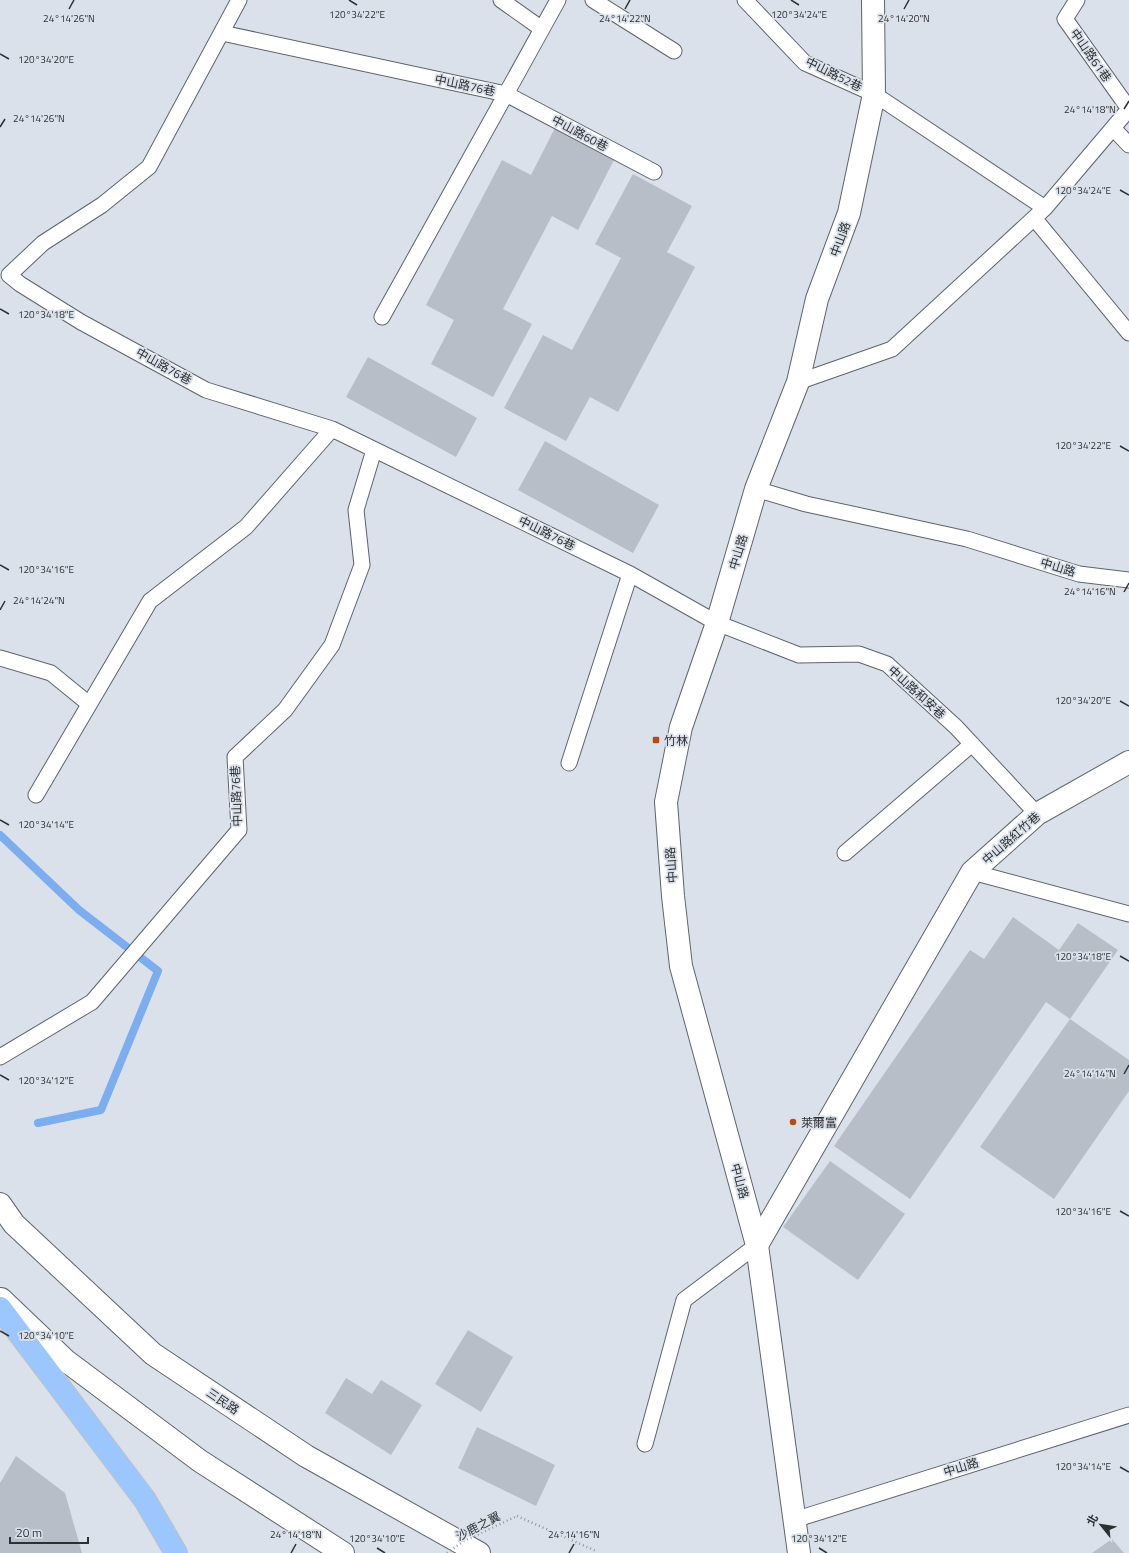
<svg xmlns="http://www.w3.org/2000/svg" width="1129" height="1553" viewBox="0 0 1129 1553" font-family="'Titillium Web','Noto Sans TC',sans-serif">
<style>
.lines{fill:none;stroke-linecap:round;stroke-linejoin:round}
.stream{stroke:#7badef;stroke-width:8}
.building{fill:#b8bec7}
.lane-casing{stroke:#5e646b;stroke-width:17}
.street-casing{stroke:#5e646b;stroke-width:24}
.secondary-casing{stroke:#5e646b;stroke-width:24}
.primary-casing{stroke:#c0c1c2;stroke-width:24}
.path{stroke:#92969d;stroke-width:2.5;stroke-dasharray:1 3;stroke-linecap:butt}
.lane{stroke:#fff;stroke-width:15}
.street{stroke:#fff;stroke-width:22}
.secondary{stroke:#fff;stroke-width:22}
.primary{stroke:#9bc7fe;stroke-width:22}
.path-bridge{stroke:#92969d;stroke-width:2.5;stroke-dasharray:1 3;stroke-linecap:butt}
.ticks{fill:none;stroke:#2d3033;stroke-width:1.5}
.poi-dot{fill:#b14e14;stroke:#dbe1ea;stroke-width:1.5}
.labels{text-anchor:middle;dominant-baseline:central;stroke-width:3.5;stroke-linejoin:round;paint-order:stroke}
.street-label{font-size:12px;fill:#2d3033;stroke:#dbe1ea}
.poi-label{font-size:12px;fill:#2d3033;stroke:#dbe1ea;text-anchor:start}
.ticks-label{font-size:10px;text-anchor:middle;fill:#2d3033;stroke:#dbe1ea;stroke-width:3.5;stroke-linejoin:round;paint-order:stroke}
</style>
<rect width="100%" height="100%" fill="#dbe1ea"/>
<g class="lines">
<!-- stream -->
<path class="stream" d="M0 835 79 910 158 971 101 1110 38 1123"/>
</g>
<!-- building -->
<path class="building" d="M555 128 614 160 578 230 552 216 503 309 532 324 493 397 431 364 454 320 426 305 502 160 531 175Z
M633 174 692 206 667 252 695 267 618 412 590 397 566 441 504 408 543 335 572 350 621 258 595 244Z
M368 357 477 418 456 457 346 397Z
M545 441 659 505 633 553 518 490Z
M1013 917 1059 950 1078 923 1118 950 1070 1019 1129 1060V1091L1054 1199 980 1147 1070 1019 1046 1002 910 1199 834 1146 970 950 984 959Z
M830 1161 905 1214 858 1280 783 1227Z
M468 1330 513 1357 481 1412 435 1384Z
M346 1378 372 1394 381 1380 422 1405 391 1455 325 1413Z
M477 1427 555 1465 536 1506 458 1468Z
M16 1456 65 1493 82 1553H0V1483Z
M1112 1539 1124 1553H1092Z"/>
<g class="lines">
<defs>
<path id="lane" d="M239 0 149 167 102 205 43 243 9 275 20 284 81 322 206 390 332 429 630 574 717 623 799 655 859 654 887 664 956 727 1037 814
M501 0 542 29
M558 0 506 94 654 172
M593 0 674 51
M745 0 805 63 874 94 1045 208
M1077 0 1065 19 1129 109
M222 33 506 94 382 317
M1113 128 1129 145
M1034 218 1129 333
M798 382 892 349 1045 208 1129 109
M756 489 806 504 967 539 1079 574 1129 580
M0 658 51 673 89 704
M569 763 630 574
M36 795 150 601 246 527 332 429
M845 853 972 744
M972 872 1129 914
M0 1057 92 1002 239 830 235 757 285 710 332 645 362 565 356 510 374 450
M645 1444 684 1300 757 1245
M794 1520 1129 1415"/>
<path id="street" d="M757 1245 972 872 1037 814 1129 762"/>
<path id="secondary" d="M0 1204 14 1224 153 1354 306 1456 479 1553
M1 1299 65 1360 200 1461 343 1553
M799 1553 757 1245 681 966 673 896 666 802 681 727 717 623 756 489 798 382 817 299 849 213 874 94 873 0"/>
<path id="primary" d="M0 1308 145 1500 176 1553"/>
</defs>
<!-- lane casing -->
<use href="#lane" class="lane-casing"/>
<!-- street casing -->
<use href="#street" class="street-casing"/>
<!-- secondary casing -->
<use href="#secondary" class="secondary-casing"/>
<!-- primary casing -->
<use href="#primary" class="primary-casing"/>
<!-- path -->
<path class="path" d="M517 1516 596 1551"/>
<!-- lane -->
<use href="#lane" class="lane"/>
<!-- street -->
<use href="#street" class="street"/>
<!-- secondary -->
<use href="#secondary" class="secondary"/>
<!-- primary -->
<use href="#primary" class="primary"/>
<!-- path-bridge -->
<path class="path-bridge" d="M447 1553 464 1541 517 1516"/>
</g>
<!-- ticks -->
<path class="ticks" d="M349 0 357 5M791 0 799 5M69 9 74 0M625 9 630 0M904 9 909 0M0 54 9 59M1124 109 1129 101M0 127 5 119M1120 190 1129 195M0 309 9 314M1120 446 1129 451M0 565 9 570M1124 592 1129 583M0 610 5 601M1120 701 1129 706M0 820 9 825M1120 956 1129 961M1124 1074 1129 1065M0 1075 9 1080M1120 1211 1129 1216M0 1331 9 1336M1120 1467 1129 1472M377 1548 385 1553M819 1548 827 1553M291 1553 296 1544M569 1553 574 1544"/>
<!-- markers -->
<g class="poi-dot">
<rect x="652" y="736" width="8" height="8" rx="2"/>
<circle cx="793" cy="1122" r="4"/>
</g>
<g class="labels">
<!-- street labels -->
<g class="street-label">
<text transform="translate(1091 55) rotate(55)">中山路61巷</text>
<text transform="translate(834 74) rotate(26)">中山路52巷</text>
<text transform="translate(465 85) rotate(12)">中山路76巷</text>
<text transform="translate(580 133) rotate(28)">中山路60巷</text>
<text transform="translate(840 239) rotate(-70)">中山路</text>
<text transform="translate(164 366) rotate(29)">中山路76巷</text>
<text transform="translate(547 533) rotate(26)">中山路76巷</text>
<text transform="translate(738 552) rotate(-73)">中山路</text>
<text transform="translate(1058 567) rotate(17)">中山路</text>
<text transform="translate(917 692) rotate(42)">中山路和安巷</text>
<text transform="translate(236 796) rotate(-92)">中山路76巷</text>
<text transform="translate(1011 838) rotate(-41)">中山路紅竹巷</text>
<text transform="translate(671 865) rotate(-94)">中山路</text>
<text transform="translate(740 1181) rotate(75)">中山路</text>
<text transform="translate(223 1401) rotate(34)">三民路</text>
<text transform="translate(961 1467) rotate(-17)">中山路</text>
<text transform="translate(478 1526) rotate(-27)">沙鹿之翼</text>
</g>
<!-- poi labels -->
<g class="poi-label">
<text x="664" y="740">竹林</text>
<text x="801" y="1122">萊爾富</text>
</g>
</g>
<g class="ticks-label">
<text x="357" y="18">120°34'22"E</text>
<text x="799" y="18">120°34'24"E</text>
<text x="69" y="22">24°14'26"N</text>
<text x="625" y="22">24°14'22"N</text>
<text x="904" y="22">24°14'20"N</text>
<text x="46" y="63">120°34'20"E</text>
<text x="1090" y="113">24°14'18"N</text>
<text x="39" y="122">24°14'26"N</text>
<text x="1083" y="194">120°34'24"E</text>
<text x="46" y="318">120°34'18"E</text>
<text x="1083" y="449">120°34'22"E</text>
<text x="46" y="573">120°34'16"E</text>
<text x="1090" y="595">24°14'16"N</text>
<text x="39" y="604">24°14'24"N</text>
<text x="1083" y="704">120°34'20"E</text>
<text x="46" y="828">120°34'14"E</text>
<text x="1083" y="960">120°34'18"E</text>
<text x="1090" y="1077">24°14'14"N</text>
<text x="46" y="1084">120°34'12"E</text>
<text x="1083" y="1215">120°34'16"E</text>
<text x="46" y="1339">120°34'10"E</text>
<text x="1083" y="1470">120°34'14"E</text>
<text x="296" y="1538">24°14'18"N</text>
<text x="574" y="1538">24°14'16"N</text>
<text x="377" y="1542">120°34'10"E</text>
<text x="819" y="1542">120°34'12"E</text>
</g>
<!-- north arrow -->
<g transform="translate(1101 1525) rotate(300)" stroke="#dbe1ea" stroke-width="3" paint-order="stroke">
<path d="M0-3L7 15L0 10L-7 15Z" fill="#2d3033"/>
<text y="-6" font-size="11" font-weight="bold" text-anchor="middle" fill="#2d3033">北</text>
</g>
<!-- scale -->
<path d="M10 1537v6h78v-6" fill="none" stroke="#2d3033" stroke-width="2"/>
<text x="16" y="1537" font-size="12" fill="#2d3033" stroke="#dbe1ea" stroke-width="3" paint-order="stroke">20 m</text>
</svg>
